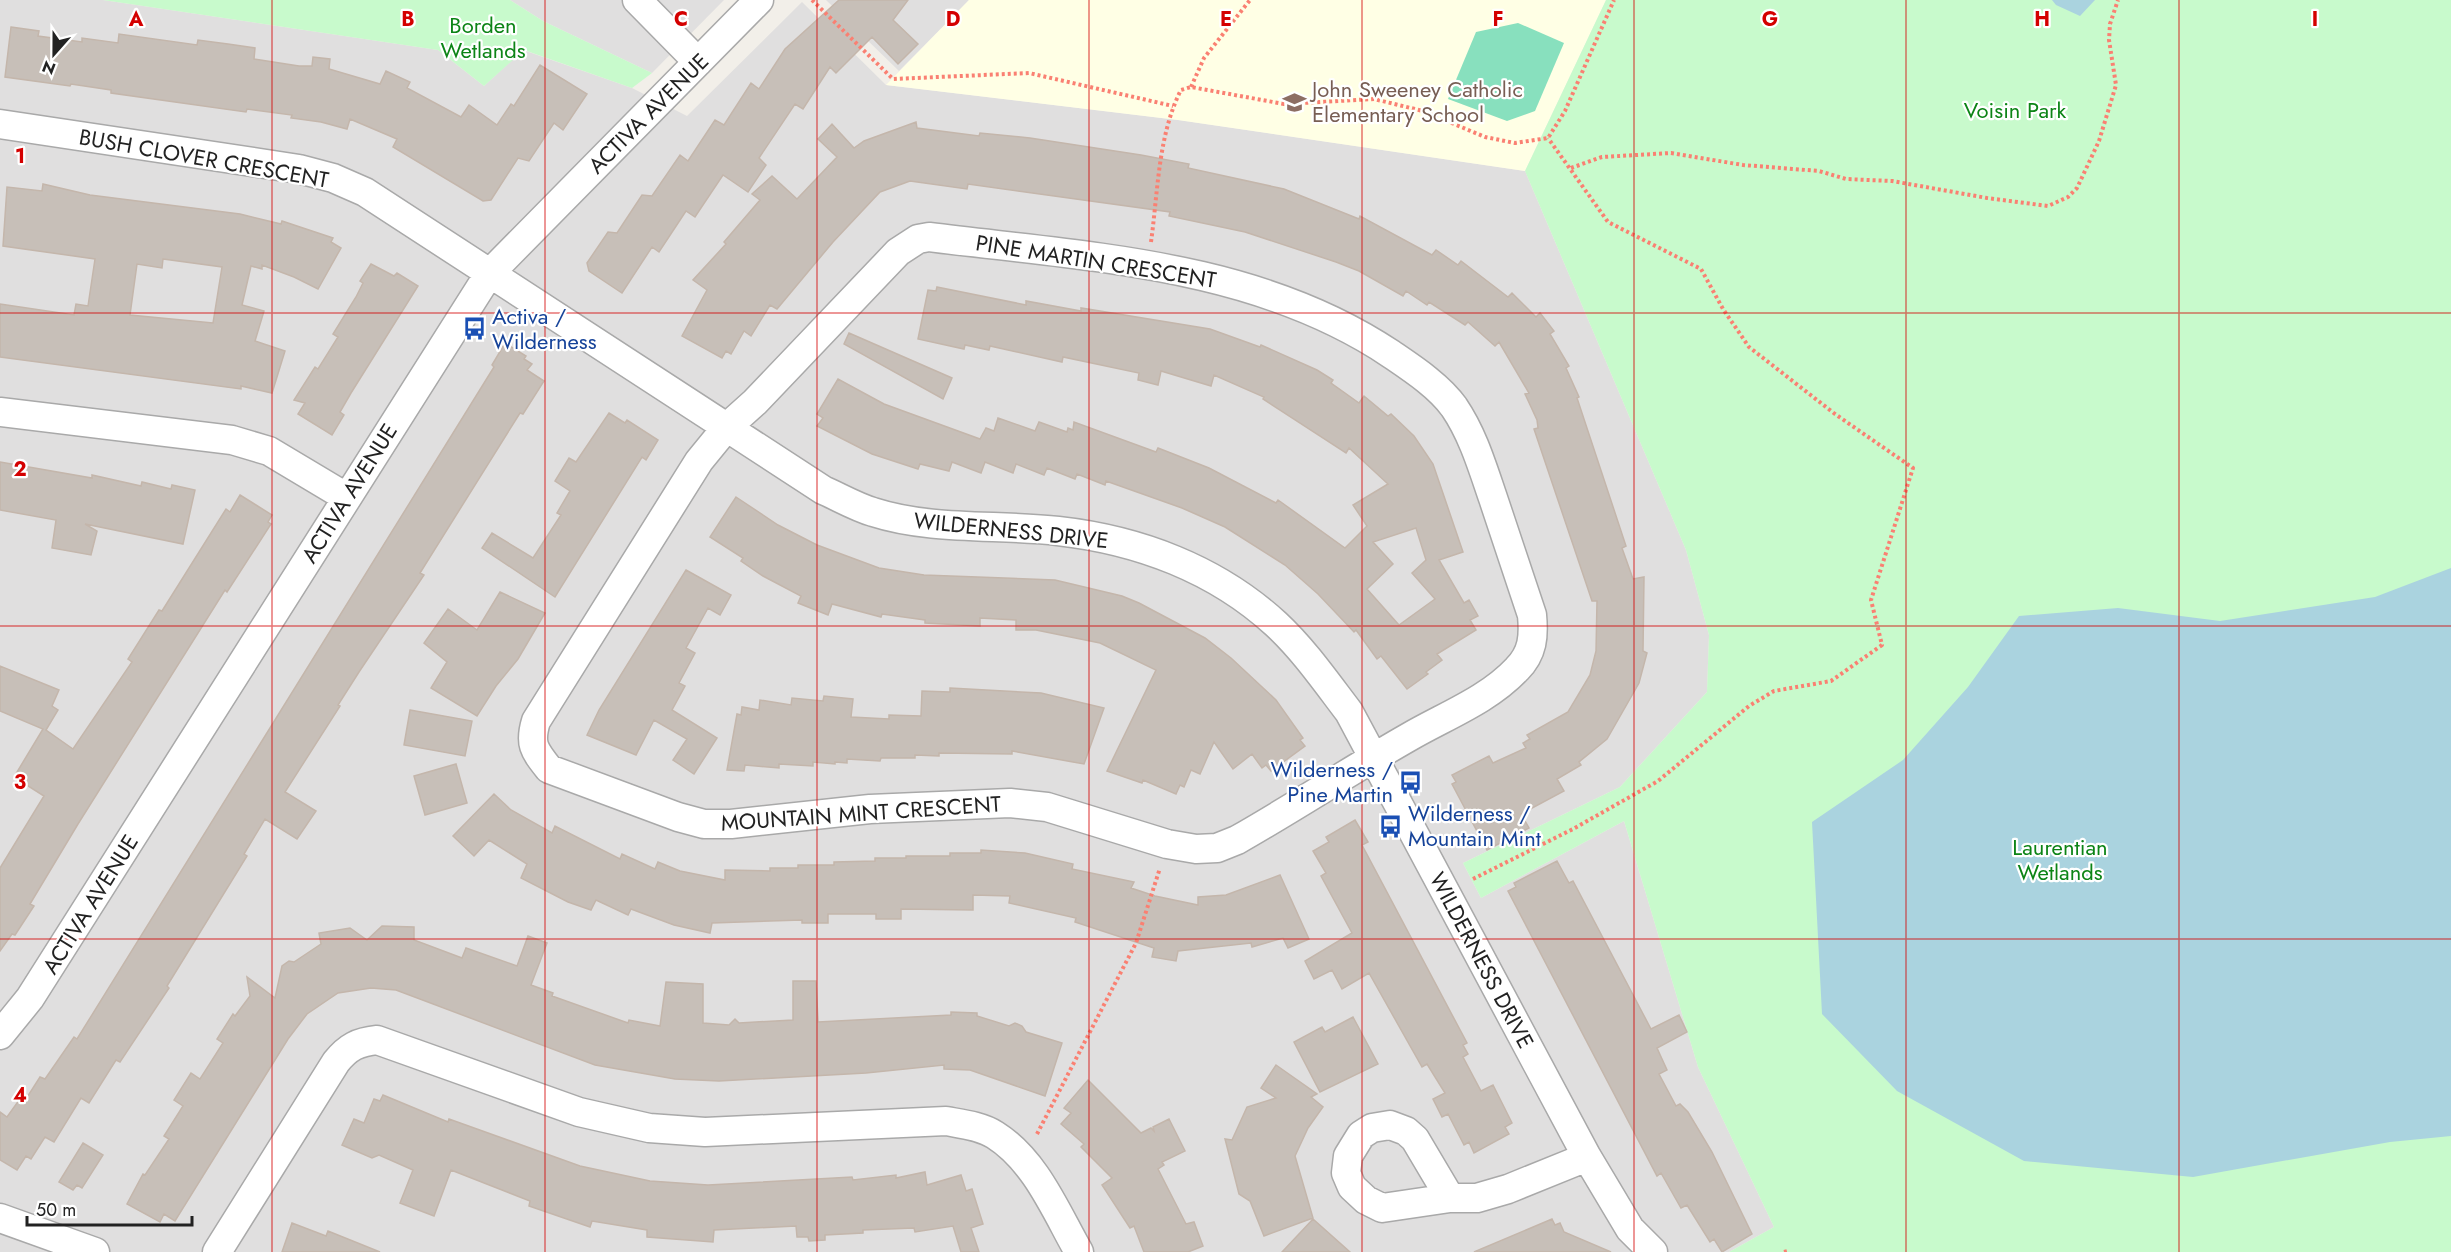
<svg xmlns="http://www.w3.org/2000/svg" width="2451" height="1252" viewBox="0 0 2451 1252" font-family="Jost,sans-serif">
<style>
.residential{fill:#e0dfdf}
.education{fill:#ffffe5}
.park{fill:#c8facc}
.pitch{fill:#88e0be}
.water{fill:#aad3df}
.building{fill:#c7bfb8;stroke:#c4b6ab;stroke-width:1.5;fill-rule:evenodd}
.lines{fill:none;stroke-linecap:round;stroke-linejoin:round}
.minor-casing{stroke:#a9a9a9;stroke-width:31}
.path{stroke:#fa8072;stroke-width:4;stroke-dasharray:3 3;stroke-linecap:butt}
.minor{stroke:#fff;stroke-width:28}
.grid{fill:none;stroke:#d40000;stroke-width:1.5;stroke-opacity:0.55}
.labels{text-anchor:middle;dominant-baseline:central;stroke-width:4.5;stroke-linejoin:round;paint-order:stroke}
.park-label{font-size:22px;fill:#0c8416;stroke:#fff}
.education-label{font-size:22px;fill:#785e54;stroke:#fff;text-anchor:start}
.street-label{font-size:22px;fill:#222;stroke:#fff}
.transit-label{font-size:22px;fill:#164399;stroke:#fff;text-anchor:start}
.grid-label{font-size:20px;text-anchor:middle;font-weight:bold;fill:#d40000;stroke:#fff;stroke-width:4.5;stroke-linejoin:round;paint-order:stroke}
</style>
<rect width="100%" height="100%" fill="#f2efe9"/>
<!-- residential -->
<path class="residential" d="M0 0H103L438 50 484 86 523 50 632 88 687 116 802 2 886 85 1178 120 1525 171 1686 550 1709 635 1707 692 1620 787 1463 863 1481 898 1624 821 1698 1067 1774 1227 1729 1252H0Z
M510 0H724L652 73 543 21Z
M826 0H969L899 71Z"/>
<!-- education -->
<path class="education" d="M969 0H1606L1525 171 1178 120 886 85Z"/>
<!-- park -->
<path class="park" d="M103 0H510L543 21 652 73 632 88 524 50 484 86 438 50Z
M1606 0H2451V1252H1729L1774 1227 1698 1067 1624 821 1481 898 1463 863 1620 787 1707 692 1709 635 1686 550 1525 171Z"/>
<!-- pitch -->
<path class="pitch" d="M1518 23 1564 43 1535 111 1507 121 1448 99 1476 32Z"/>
<!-- water -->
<path class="water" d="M2052 0H2095L2080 16 2056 5Z
M2451 568V1136L2390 1142 2193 1177 2024 1161 1897 1091 1822 1014 1812 822 1903 760 1968 687 2019 616 2118 608 2220 621 2375 597Z"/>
<!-- building -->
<path class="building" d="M839 0H908L893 20 918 44 898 64 872 37 836 73 830 67 803 109 795 104 759 158 766 165 748 192 723 175 695 217 686 211 659 252 652 247 622 293 589 271 587 263 608 232 617 233 642 195 652 196 680 155 688 161 715 120 724 125 751 83 759 89 785 49Z
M11 27 39 31 38 36 82 42V38L118 43 119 34 197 45 198 40 228 44 255 48 254 59 299 66H312L313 57 330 59 329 69 380 84 386 71 410 82 407 88 461 117 469 105 497 125 511 104 514 106 540 65 587 94 563 130 554 123 529 161 518 158 491 200 483 201 393 147 397 139 350 119 347 129 321 122 291 118 292 115 247 109 246 112 111 93V90L71 84 70 86 5 77Z
M916 122 917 128 979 136 980 133 1030 138 1141 155 1189 164 1188 168 1284 189 1359 219 1360 216 1432 255 1436 250 1458 265 1461 261 1508 297 1512 293 1536 317 1540 313 1554 331 1550 334 1569 366 1566 368 1579 397 1577 398 1626 546 1622 548 1633 579 1644 577 1643 651 1647 653 1639 683 1607 739 1579 762 1581 765 1557 779 1564 791 1521 814 1529 828 1487 850 1452 784 1456 782 1452 775 1489 756 1493 763 1526 748 1523 743 1530 739 1527 735 1568 712 1590 675 1596 651 1597 601H1592L1534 429 1538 428 1537 420 1525 394 1529 393 1499 342 1495 346 1468 322 1465 325 1429 302 1427 305 1406 291 1403 296 1359 271 1336 262 1245 232 1169 216 1170 212 968 184 967 189 910 181 880 192 833 242 777 309 770 305 751 336 744 331 731 354 726 351 722 358 682 336 707 290 693 280 726 244 724 242 760 200 752 194 772 176 797 199 837 157 818 139 832 124 854 148 864 141Z
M43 184 90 195 240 214 281 224 282 221 333 238 331 242 341 248 318 289 294 277 262 265V269L251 266 242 305 264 311 255 341 285 351 272 393 241 386V389L0 357V304L74 315 76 304 88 306 95 259 3 246 7 187 42 191ZM163 259 222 267 213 323 130 315 137 264 162 268Z
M371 264 394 276 397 273 418 286 351 393 340 412 344 415 332 435 298 414 305 403 294 400 315 367 318 369 338 337 333 334 356 297 363 283 360 281Z
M937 287 1026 305V301L1081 311V308L1210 329 1260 347 1261 345 1317 370 1333 380 1331 383 1359 403 1364 396 1388 416 1391 414 1414 436 1433 464 1463 552 1439 560 1464 603 1469 600 1478 616 1470 620 1476 630 1437 654 1442 660 1426 672 1428 674 1407 689 1381 656 1377 659 1356 630 1354 632 1318 594 1285 565 1225 527 1182 508 1106 481 1105 485 1077 474 1075 479 1047 468 1044 475 1016 464 1013 473 985 462 981 473 952 462 949 471 920 464 918 469 872 454 817 426 823 418 817 414 838 379 884 404 980 439 986 428 994 431 998 418 1035 431 1039 422 1067 432 1068 428 1073 430 1074 422 1156 452 1158 448 1209 468 1276 503 1278 500 1345 548 1367 526 1353 505 1388 484 1349 448 1346 453 1263 399 1264 397 1214 375 1211 386 1161 371 1158 385 1138 380 1139 373 1063 357 1062 362 990 346 989 350 965 345 964 349 918 339 928 290 936 291ZM1416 528 1426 560 1412 573 1435 599 1399 625 1367 589 1393 564 1373 542Z
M849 333 952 378 943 399 844 344Z
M505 343 526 356 524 359 532 364 527 370 544 381 523 414 520 413 420 573 424 575 359 672 338 705 340 706 285 792 316 811 297 839 265 819 244 854 247 856 167 986 169 988 120 1062 116 1060 89 1103 81 1098 54 1142 45 1137 31 1159 26 1156 17 1170 0 1160V1112L7 1117 22 1096 26 1099 40 1077 45 1079 74 1037 77 1039 494 367 492 365Z
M609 413 625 423 627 420 658 440 646 460 642 457 555 597 482 548 492 533 533 558 561 515 557 513 570 491 555 481 569 458 576 462Z
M0 462 92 478V475L141 486 142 482 171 489 172 485 195 490 183 544 85 524 97 531 91 555 52 548 56 520 0 510Z
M240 495 272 515 268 522 271 524 227 592 225 590 78 824 30 904 34 906 15 935 12 934 0 951V868L44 796 14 777 43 729 0 711V666L59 690 52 706 58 710 46 730 73 749 132 662 128 659 159 610 162 611 226 509 230 512Z
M736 497 778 525 817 545 879 568 924 575 1055 580 1122 596 1139 603 1205 638 1231 658 1276 700 1303 738 1300 740 1305 746 1271 771 1266 765 1262 768 1252 754 1233 769 1214 742 1200 774 1191 770 1184 787 1180 785 1176 794 1143 780 1142 783 1107 771 1156 670 1100 643 1036 630H1016V620L980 618V626L925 623V620L882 614 881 617 832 604 828 615 798 603 801 596 763 576 741 561 743 558 710 537Z
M686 570 731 595 720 615 708 608 686 648 695 653 679 683 685 686 672 710 717 738 694 774 673 760 687 739 654 720 636 755 587 735 599 710Z
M500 592 545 613 518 659 496 686 477 716 431 688 447 662 424 643 448 609 477 630Z
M950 688 1041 693 1104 708 1084 764 1012 751V754L939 753V756L915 755V758H881L880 761 847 759V763L835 762V764L813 762V766L779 764V768L745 765 744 771 727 770 737 714 741 715 742 707 759 710 760 700 791 705 792 698 823 701 824 696 853 699 851 717 889 719V715L921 716 922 691 950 692Z
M410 710 472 721 465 756 404 745Z
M456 764 467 803 425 815 414 776Z
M494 794 511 810 552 833 555 826 620 859 622 854 655 869 658 862 680 871 725 880V870L770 871V868H798V865H834V862L875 861V858H906V856H950V853H981V850L1025 853 1073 864 1072 869 1134 882 1131 888 1155 896 1198 905V897L1226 895 1280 875 1309 939 1288 948 1283 938 1252 947 1251 943 1178 951 1176 961 1152 957 1154 948 1075 922 1076 918 1009 903 1010 896 973 895V910L901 909V919H876V914H828V923H802V920L712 923 710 933 674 925 631 909 628 915 596 900 591 910 568 902 521 878 527 864 489 840 474 856 453 836Z
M1355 820 1368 842 1362 845 1467 1043 1463 1045 1468 1054 1463 1057 1481 1091 1493 1085 1512 1123 1505 1127 1509 1134 1474 1153 1469 1142 1464 1145 1448 1114 1442 1117 1433 1099 1445 1093 1427 1064 1422 1067 1369 973 1342 989 1332 970 1314 979 1305 961 1352 933 1321 876 1326 873 1313 851 1329 842 1326 837Z
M1557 861 1569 883 1573 881 1651 1029 1679 1015 1687 1032 1657 1048 1667 1070 1659 1074 1676 1106 1680 1104 1688 1112 1712 1152 1752 1234 1722 1252 1714 1239 1710 1242 1687 1205 1681 1208 1661 1173 1657 1176 1508 891 1516 887 1514 883Z
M382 926 414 927V940L462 958 466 948 517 966 528 936 547 943 531 985 553 993 552 996 628 1023 629 1020 660 1026 666 982 703 984V1023L729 1025 735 1019 739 1023 793 1020V981H816L818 1022 951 1015V1012L977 1013V1016L1009 1026 1015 1023 1022 1026 1026 1032 1062 1043 1045 1096 970 1070 944 1069V1065L866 1073 719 1081 675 1079 595 1065 396 990 371 988 338 993 307 1014 288 1039 175 1221 164 1214 160 1222 127 1204 143 1174 145 1175 169 1139 164 1136 183 1106 174 1100 191 1073 200 1079 223 1043 217 1039 233 1014 235 1016 250 996 247 977 275 998 282 966 289 961 294 962 321 944 319 933 350 928 367 940Z
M1353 1017 1378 1064 1320 1092 1294 1042 1322 1027 1325 1032Z
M1276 1065 1317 1094 1311 1097 1323 1107 1308 1128 1295 1156 1313 1218 1264 1236 1250 1201 1239 1194 1225 1139 1232 1140 1247 1107 1276 1098 1261 1088Z
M1088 1080 1141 1133 1151 1128 1154 1131 1153 1127 1169 1119 1185 1151 1162 1162 1164 1165 1158 1169 1186 1224 1194 1222 1203 1246 1188 1252H1144L1134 1226 1130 1228 1102 1185 1112 1178 1081 1147 1084 1144 1061 1124 1071 1113 1064 1108Z
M383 1095 448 1122 449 1119 580 1166 650 1181 708 1185 852 1177 853 1180 896 1175V1178L925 1172 927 1185 961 1175 966 1191 972 1189 983 1224 971 1228 979 1252H961L953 1226 915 1232 914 1228 863 1230V1233L825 1235V1240L809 1241 808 1237H797L796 1226 714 1230 713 1242 647 1237V1230L592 1221 590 1227 529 1206 530 1201 451 1170 434 1216 400 1203 413 1170 379 1155 372 1158 342 1145 354 1119 364 1123 374 1099 380 1101Z
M83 1143 103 1155 82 1188 77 1185 73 1190 59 1182Z
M1313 1219 1350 1252H1282Z
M1552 1219 1555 1225 1560 1223 1564 1232 1611 1252H1474Z
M292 1223 326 1236 328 1231 380 1252H282Z"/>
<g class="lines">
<defs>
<path id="minor" d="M637 0 698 62
M0 124 299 169 333 178 365 192 823 490C839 497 856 507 873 512 932 531 998 524 1058 531 1139 540 1216 569 1276 624 1304 650 1326 682 1349 712L1587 1157 1630 1229 1653 1252
M929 237C1087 257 1255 263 1391 354 1413 369 1439 386 1454 407 1473 435 1482 466 1493 498 1506 537 1519 576 1532 615 1534 636 1533 653 1517 669 1488 700 1445 716 1409 737 1351 770 1295 807 1237 840L1217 848 1196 849 1167 844 1047 807 1010 803 870 809 731 824H704L678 817 549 769C534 750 529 744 536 721L699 461 726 428 755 402 898 252 918 239Z
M0 412 232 440 269 451 346 497
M0 1035 30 998 489 274 759 0
M1450 1198 1415 1139 1406 1131 1390 1125 1372 1128 1361 1135 1348 1156 1346 1173 1352 1187 1366 1200 1382 1208 1450 1198H1477L1508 1189 1587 1157
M0 1218 95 1252
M217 1252 336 1062C348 1047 358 1042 377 1040L579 1112 649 1128 705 1132 946 1121C962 1124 981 1126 995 1135 1036 1161 1056 1212 1079 1252"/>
</defs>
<!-- minor casing -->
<use href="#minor" class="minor-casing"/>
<!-- path -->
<path class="path" d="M812 0 893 79 1029 73 1173 106
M1191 87 1204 58 1250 0
M1571 168 1602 157 1671 153 1743 165 1819 171 1846 179 1892 181 1987 198 2048 206 2068 197 2077 188 2099 141 2116 85 2109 40 2110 24 2118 0
M1151 242C1158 192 1158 135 1181 90L1191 87 1284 104 1374 99 1423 111 1485 137 1515 143 1548 138 1565 111 1614 0
M1473 879 1573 829 1658 781 1749 706 1774 691 1831 681 1882 645 1871 600 1913 468 1835 414 1749 347 1723 309 1701 269 1608 222 1548 138
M1037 1134 1136 943 1160 868
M1784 1252 1788 1251"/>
<!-- minor -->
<use href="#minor" class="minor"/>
</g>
<!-- grid -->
<path class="grid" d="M272 0V1252M545 0V1252M817 0V1252M1089 0V1252M1362 0V1252M1634 0V1252M1906 0V1252M2179 0V1252M0 313H2451M0 626H2451M0 939H2451"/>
<!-- icons -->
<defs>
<symbol id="school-bare" viewBox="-9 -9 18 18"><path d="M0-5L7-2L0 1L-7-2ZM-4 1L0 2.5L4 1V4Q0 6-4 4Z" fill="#8d6e63" stroke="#fff" stroke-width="2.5" paint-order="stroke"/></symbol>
<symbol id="bus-bare" viewBox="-9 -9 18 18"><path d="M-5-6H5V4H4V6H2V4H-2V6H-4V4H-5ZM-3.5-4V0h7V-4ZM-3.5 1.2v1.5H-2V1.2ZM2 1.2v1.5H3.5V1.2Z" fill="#1a4fb4" stroke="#fff" stroke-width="2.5" paint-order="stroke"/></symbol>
</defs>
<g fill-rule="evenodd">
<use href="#school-bare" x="1278" y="86" width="33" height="33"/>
<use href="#bus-bare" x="458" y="312" width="33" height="33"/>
<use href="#bus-bare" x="1394" y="766" width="33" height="33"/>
<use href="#bus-bare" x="1374" y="810" width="33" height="33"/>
</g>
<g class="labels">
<!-- park labels -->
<g class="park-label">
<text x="483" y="25">Borden<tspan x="483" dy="25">Wetlands</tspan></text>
<text x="2015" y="110">Voisin Park</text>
<text x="2060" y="847">Laurentian<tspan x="2060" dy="25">Wetlands</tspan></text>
</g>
<!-- education labels -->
<g class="education-label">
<text x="1312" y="89">John Sweeney Catholic<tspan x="1312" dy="25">Elementary School</tspan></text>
</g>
<!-- street labels -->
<g class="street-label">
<text transform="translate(648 113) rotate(-45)">ACTIVA AVENUE</text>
<text transform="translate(204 158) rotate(10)">BUSH CLOVER CRESCENT</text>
<text transform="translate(1096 261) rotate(9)">PINE MARTIN CRESCENT</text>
<text transform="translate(349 493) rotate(-58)">ACTIVA AVENUE</text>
<text transform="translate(1011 530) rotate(6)">WILDERNESS DRIVE</text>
<text transform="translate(861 813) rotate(-4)">MOUNTAIN MINT CRESCENT</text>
<text transform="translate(90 904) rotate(-58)">ACTIVA AVENUE</text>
<text transform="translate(1482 960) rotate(62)">WILDERNESS DRIVE</text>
</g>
<!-- transit labels -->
<g class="transit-label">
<text x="492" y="316">Activa /<tspan x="492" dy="25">Wilderness</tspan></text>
<text x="1393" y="769" text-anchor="end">Wilderness /<tspan x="1393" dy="25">Pine Martin</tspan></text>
<text x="1408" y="813">Wilderness /<tspan x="1408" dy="25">Mountain Mint</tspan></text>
</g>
</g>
<g class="grid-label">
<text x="136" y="26">A</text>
<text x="408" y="26">B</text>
<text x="681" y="26">C</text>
<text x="953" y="26">D</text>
<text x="1226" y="26">E</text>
<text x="1498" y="26">F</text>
<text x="1770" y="26">G</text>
<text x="2042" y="26">H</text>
<text x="2315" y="26">I</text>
<text x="20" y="163">1</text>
<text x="20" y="476">2</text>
<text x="20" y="789">3</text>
<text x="20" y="1102">4</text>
</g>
<!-- north arrow -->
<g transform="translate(54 54) rotate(201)" stroke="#ffffff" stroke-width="4.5" paint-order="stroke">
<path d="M0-4.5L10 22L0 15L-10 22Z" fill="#222222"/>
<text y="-9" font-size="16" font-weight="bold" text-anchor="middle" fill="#222222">N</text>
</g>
<!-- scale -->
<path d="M27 1216v9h165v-9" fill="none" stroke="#222222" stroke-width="3"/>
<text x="36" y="1216" font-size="18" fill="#222222" stroke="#ffffff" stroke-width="4.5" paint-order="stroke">50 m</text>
</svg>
